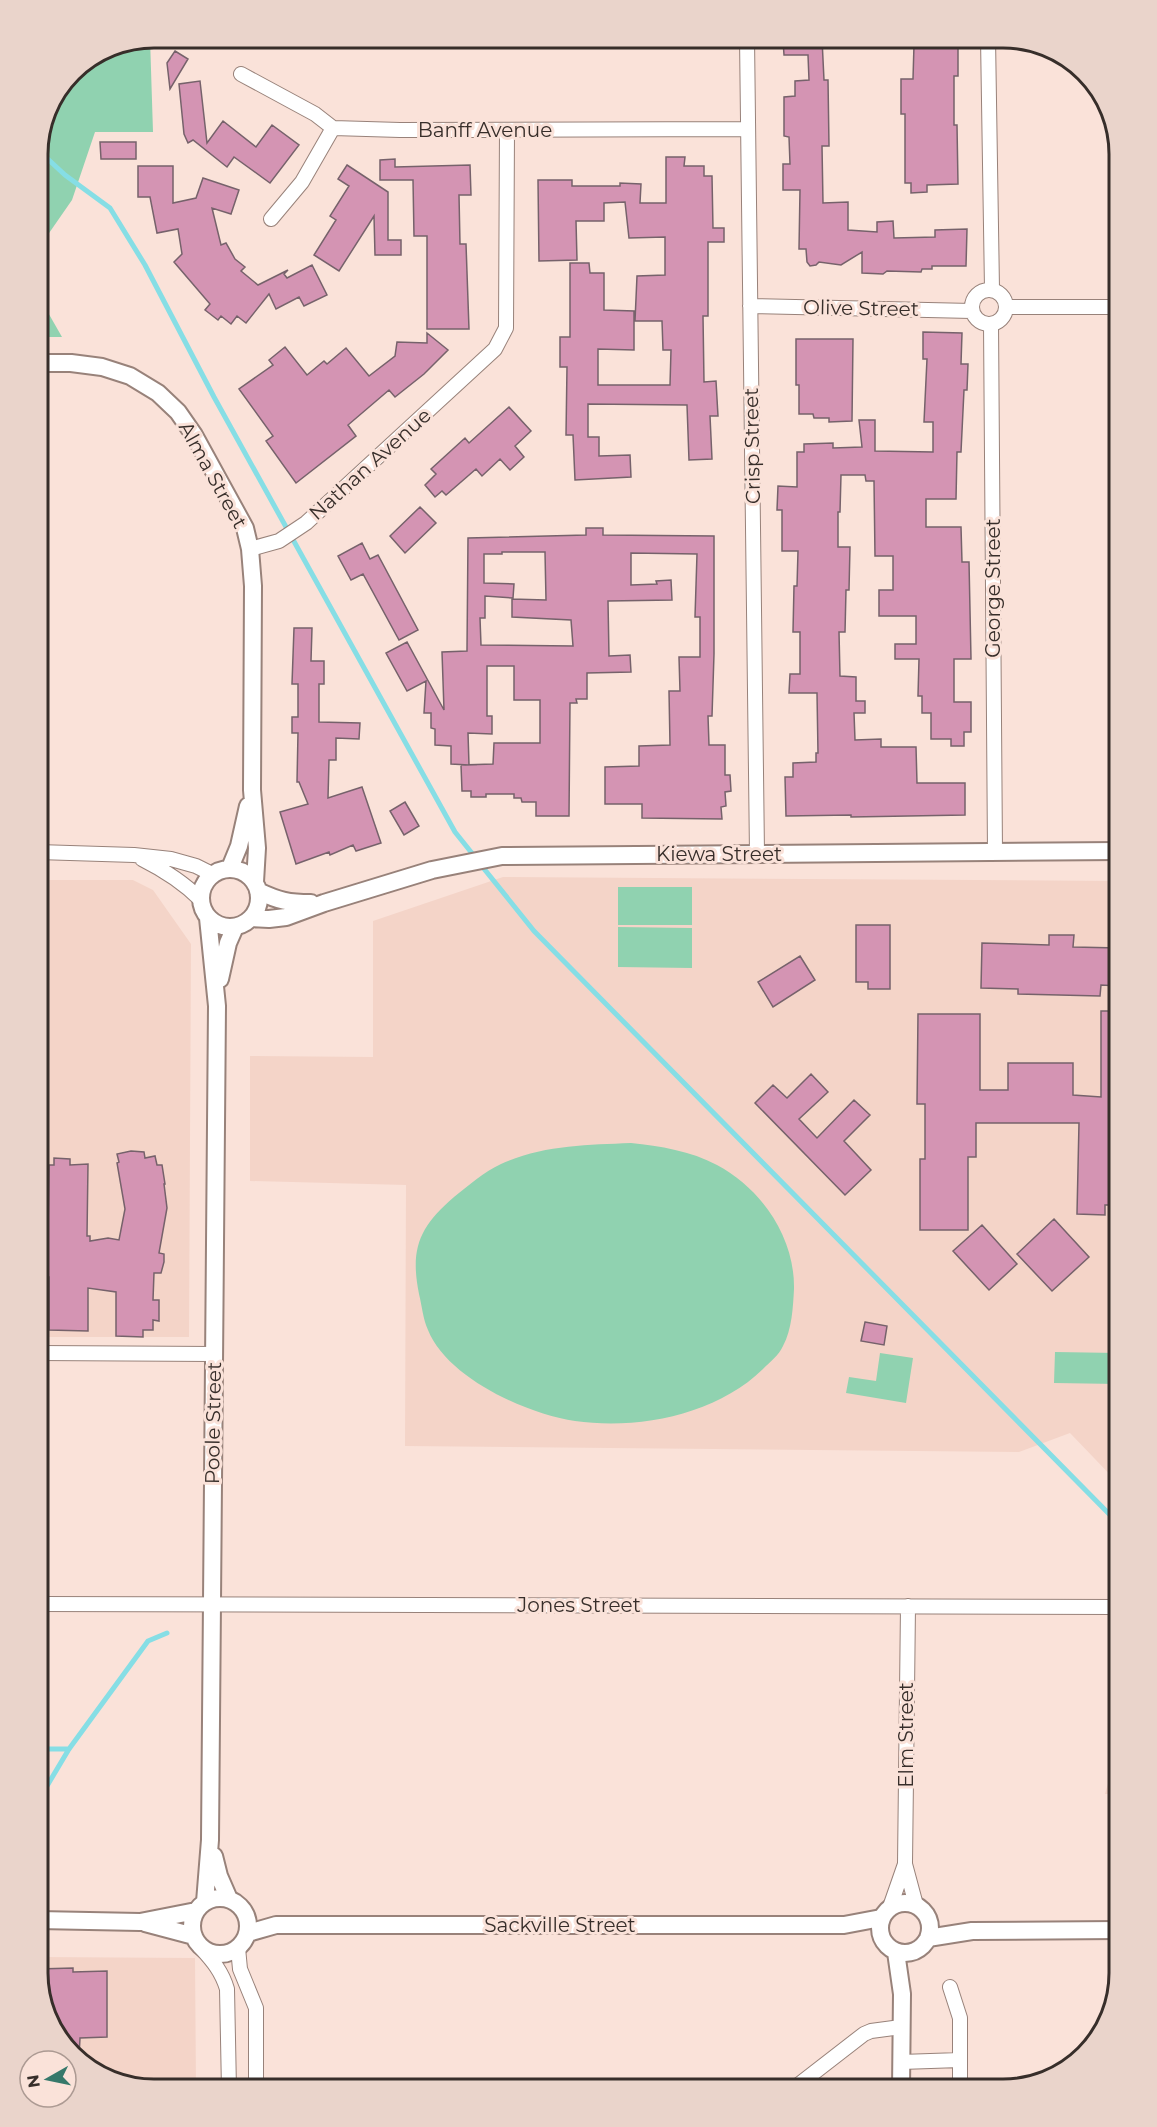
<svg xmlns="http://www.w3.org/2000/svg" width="1157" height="2127" viewBox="0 0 1157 2127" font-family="Montserrat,sans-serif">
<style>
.built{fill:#f4d4c8}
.green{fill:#90d2b0}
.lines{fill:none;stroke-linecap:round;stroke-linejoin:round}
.stream{stroke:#86dee5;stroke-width:5}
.building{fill:#d494b3;stroke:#76626b;stroke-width:1.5;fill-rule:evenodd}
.minor-casing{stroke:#98827a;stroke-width:16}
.tertiary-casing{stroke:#98827a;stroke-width:20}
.minor{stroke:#fff;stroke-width:14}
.tertiary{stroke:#fff;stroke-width:16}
.labels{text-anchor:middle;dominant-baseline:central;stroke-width:6;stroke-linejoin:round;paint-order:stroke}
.street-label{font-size:20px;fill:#372e2a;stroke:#fae2d9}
.rim{fill:none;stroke:#372e2a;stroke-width:3}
</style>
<rect width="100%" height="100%" fill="#fae2d9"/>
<!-- built -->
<path class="built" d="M503 877 1119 881V1484L1070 1433 1019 1452 405 1446 406 1185 250 1181V1056L373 1057V921Z
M38 880H133L153 890 191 944 189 1337H38Z
M1119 1745V1794H1105Z
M38 1957 195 1958 196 2089H147L89 2070 47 2018 38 1973Z"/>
<!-- green -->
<path class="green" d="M150 38 153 132H95L72 200 38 249V147L47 109 72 71 110 46Z
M38 295 62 337H38Z
M618 887H692V925H618Z
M618 927 692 928V968L618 967Z
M631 1143C660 1146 691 1151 717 1165 762 1189 795 1238 794 1289 793 1307 792 1329 783 1346 779 1355 770 1362 763 1369 716 1415 638 1430 575 1421 527 1414 447 1378 428 1330 423 1319 422 1306 419 1294 410 1249 419 1227 454 1197 469 1185 484 1172 501 1164 543 1145 586 1145 631 1143Z
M1055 1352 1118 1353V1384L1054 1383Z
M880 1353 913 1358 906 1403 846 1393 849 1377 876 1381Z"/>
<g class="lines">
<!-- stream -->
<path class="stream" d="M38 150 65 175 110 208 145 265 214 397 455 832 475 857
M481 865 534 931 1119 1524
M38 1749H69
M38 1801 69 1749 148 1641 167 1633"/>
</g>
<!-- building -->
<path class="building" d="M822 39 824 80H828L829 146H822L823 203 848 202V230L877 232V222L893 221 894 238 935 237V230L967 229 966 266H932V269H922L921 272 887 271 883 274 862 273V252L841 265 819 262 816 265 810 266 807 262 806 249H799L800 190H783V164H790L789 137 784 136V97L795 96V81L809 80 808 55H784L783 40Z
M914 45H939V48H958V76H954V125H957L958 184 927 185V192L911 193V183H905V114H901V79H913Z
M175 51 188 59 170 89 167 63Z
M200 81 207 143 223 121 256 147 272 125 299 145 270 183 234 157 227 167 193 140 188 143 184 134 179 84Z
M100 142H136V159H101Z
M666 157H685L684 166H704V176H712L713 228H724V242H708V316H703L704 382 716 381 718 416H710L712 459 689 460 687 405 588 404V437H599V456L630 455 631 477 575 480 573 435H566L567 367H560V337H570V263H589L590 273H604V310L634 311V350L598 349V385H670L671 350H663L662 321H635L637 276 665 275V237L629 238 625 202 604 203V221H576L577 260 539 261 538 180H572V186H620V183L641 184 640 203H666Z
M395 159V167L470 165 471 195H459L460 244H466L469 329H427V236H414L413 180H380V160Z
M347 165 388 192V240H401V255H375L374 216 339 271 314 255 336 220 330 216 349 186 338 179Z
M138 166H173V203L196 198 203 178 239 190 231 214 212 208 221 245 226 243 235 259 245 267 241 271 258 285 288 270 284 274 287 278 312 265 327 295 304 306 299 297 276 309 269 294 246 323 237 316 231 324 221 316 218 320 205 310 210 304 174 262 182 254 178 229 157 233 150 197H138Z
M923 332 962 333 961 364H968L967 390H964L961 452H957L956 499H926V527H961L962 562H969L971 659H954V702H971V732H964V746H951V739H931V713H922V696H918L919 659H895V644H916V616H879V590H893V556H875L874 481H866L865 475H841L840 512H838V547H850L849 590H846L845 632H839L840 676 856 677V701H865V713H854L855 740 881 739V747H916L917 783H965V815L851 817V815L786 816 785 777H793V763L816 762V753H818L817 693H789L790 674H800V632H793L794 586H797L798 551H782V510H777L778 486 797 487V452H804V444L833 443V448L862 447 859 420H875V451L933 452V422H924L927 359H923Z
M427 333 448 350 424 374 395 397 389 390 348 425 356 436 296 483 266 441 273 436 239 389 273 365 269 360 285 347 307 375 324 361 327 364 346 348 369 376 395 356 397 342 427 343Z
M796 339H853L852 421 829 422V418H814L813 414H799V385H796Z
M509 407 531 431 515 446 524 457 510 470 500 459 482 476 476 469 446 495 442 491 435 497 425 485 436 474 431 469 465 438 469 443Z
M420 507 436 523 405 553 390 536Z
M586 528H603V535L714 536V654L712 716H708L709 745H725V775H730L731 791 725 792 726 806 721 807 722 819 642 818V804H605V767L639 766V746L670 745 669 691H680L679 657H700V617H695L697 554 631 553V585L657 584 656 581 671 580 672 600 608 601 609 656 630 655 631 672 587 673V699H576L577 703H570L569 816H536V802H522L521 798H514V794H486V797H471V791H462L461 765 493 764 494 743H540V700H514V666H487V716H492V734L468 733 469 765 451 764V746L435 745V729L431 728V713H424L426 681 407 691 386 653 407 642 444 710 442 652 467 651 468 538 586 535ZM502 552H545L546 600 512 599V617L571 620 573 646 481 645 480 618H485V596L513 598 514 584 484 583V554H502Z
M362 543 370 559 378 555 418 630 399 640 363 574 351 580 338 556Z
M294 628H312L311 661H324V684H319V722L360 723 359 739 336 738V760H329L328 798 362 787 381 843 356 851 353 845 330 855 329 852 296 864 280 812 308 804 299 782H297L298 733H292V717H298V684H292Z
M405 802 419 826 404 835 390 811Z
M856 925H890V989H868V982H856Z
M1049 935H1074L1073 947 1119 948V986L1101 985 1100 996 1018 994V989L981 988 982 943 1049 945Z
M800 956 815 980 773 1007 758 982Z
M1101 1011H1119V1205H1105V1215L1077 1214 1079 1123H976V1157H968V1230H920V1159H925V1104H917L918 1014H980V1090H1008V1063H1073V1095L1101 1097Z
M811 1074 828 1092 799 1119 817 1138 854 1100 870 1115 844 1141 871 1170 845 1195 755 1103 773 1085 787 1098Z
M131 1151 144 1152 145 1158 155 1156 157 1165H162L165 1184H164L167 1208 159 1253 164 1254V1262L161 1273H154L153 1300H159V1321L153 1320V1330H143V1337L116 1336V1292L88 1288V1331L49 1330V1277H38V1232H48L49 1165H54V1158L70 1159V1165L88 1164 87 1236H90V1241L108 1238 119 1240 125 1209 117 1163 119 1162 117 1154Z
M1054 1219 1089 1257 1052 1291 1017 1254Z
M982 1225 1017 1264 989 1290 953 1251Z
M865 1322 887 1326 884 1345 861 1341Z
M73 1968V1972L107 1971V2037L80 2038 79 2057 47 2018 38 1973V1969Z"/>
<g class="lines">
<defs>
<path id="minor" d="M747 38 757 854
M988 38 992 289
M241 74 315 114 333 128
M271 219 302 182 333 128 400 130 748 129
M972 307a17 17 0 1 1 34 0a17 17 0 1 1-34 0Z
M750 306 972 311
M1007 307H1119
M991 324 995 852
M250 549 279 541 306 523 495 349 506 328 507 130
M38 852 134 855 171 859 196 866 212 874
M142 859C164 870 183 882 201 900
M38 1353 214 1354
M38 1604 1119 1607
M908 1606 905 1864 916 1905
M890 1907 905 1864
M201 1948C213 1961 222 1972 227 1989L229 2089
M238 1948 240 1969 256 2008V2089
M950 1987 960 2018V2089
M901 2062 960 2060
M793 2089 864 2034 871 2031 901 2027"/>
<path id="tertiary" d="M38 363H71L102 367 130 376 158 393 178 412 194 435 245 528 250 549 253 586 252 790 257 848 255 882
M230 868 239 846 248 806
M201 898a29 29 0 1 1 58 0a29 29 0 1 1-58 0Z
M258 891C279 901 289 903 311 903
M251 918 269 919 286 917 324 903 432 870 502 856 1119 851
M220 979 228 943 235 927
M214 1856 219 1876 229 1899
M192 1926a28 28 0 1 1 56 0a28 28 0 1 1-56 0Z
M205 1902 210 1840 217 1006 208 918
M880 1928a25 25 0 1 1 50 0a25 25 0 1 1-50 0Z
M38 1920 140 1922 196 1911
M145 1923 194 1936
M248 1933 276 1925H844L881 1918
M928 1938 972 1931 1119 1930
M896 1952 902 1994 901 2089"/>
</defs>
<!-- minor casing -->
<use href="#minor" class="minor-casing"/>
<!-- tertiary casing -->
<use href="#tertiary" class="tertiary-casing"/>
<!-- minor -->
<use href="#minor" class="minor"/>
<!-- tertiary -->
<use href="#tertiary" class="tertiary"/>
</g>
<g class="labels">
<!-- street labels -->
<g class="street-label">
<text x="485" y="130">Banff Avenue</text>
<text transform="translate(861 308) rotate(1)">Olive Street</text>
<text transform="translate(752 446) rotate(-91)">Crisp Street</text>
<text transform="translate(370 464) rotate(-42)">Nathan Avenue</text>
<text transform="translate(213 475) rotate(61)">Alma Street</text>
<text transform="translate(993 588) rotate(-90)">George Street</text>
<text x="719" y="854">Kiewa Street</text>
<text transform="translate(213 1423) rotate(-89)">Poole Street</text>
<text x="579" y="1605">Jones Street</text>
<text transform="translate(906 1735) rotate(-90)">Elm Street</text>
<text x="560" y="1925">Sackville Street</text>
</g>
</g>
<!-- crop -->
<path d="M0 0H1157V2127H0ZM154 48H1003A106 106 0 0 1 1109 154V1973A106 106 0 0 1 1003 2079H154A106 106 0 0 1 48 1973V154A106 106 0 0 1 154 48Z" fill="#ead4cb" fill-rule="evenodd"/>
<path class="rim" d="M154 48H1003A106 106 0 0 1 1109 154V1973A106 106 0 0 1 1003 2079H154A106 106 0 0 1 48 1973V154A106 106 0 0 1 154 48Z"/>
<!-- north arrow -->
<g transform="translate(48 2079) rotate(261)"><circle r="28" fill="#fae2d9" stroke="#ac9a93" stroke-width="1.5"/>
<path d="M0-4.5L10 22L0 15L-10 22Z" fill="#36786a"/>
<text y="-9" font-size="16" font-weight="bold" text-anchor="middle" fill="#372e2a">N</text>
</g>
</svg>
